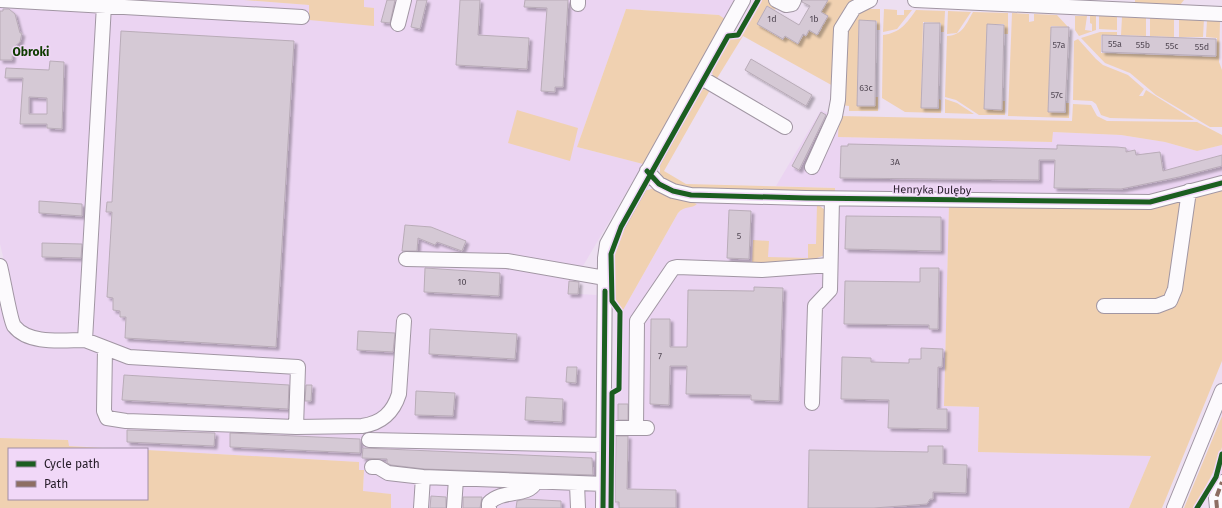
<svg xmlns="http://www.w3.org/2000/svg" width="1222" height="508" viewBox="0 0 1222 508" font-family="'Fira Sans',sans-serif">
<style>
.built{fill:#ebd4f2}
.green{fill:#f0d1b1}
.building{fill:#d5c9d5;stroke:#b9acb8;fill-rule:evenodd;filter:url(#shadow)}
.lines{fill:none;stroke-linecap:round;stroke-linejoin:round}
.minor-casing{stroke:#a196a3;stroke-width:16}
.minor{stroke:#fcfafd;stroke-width:14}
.quiet{stroke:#8d6e63;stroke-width:4;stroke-dasharray:8 4;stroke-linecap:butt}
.cycleway-casing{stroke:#f1d8f8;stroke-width:8}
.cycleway{stroke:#1b5e20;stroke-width:5}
.labels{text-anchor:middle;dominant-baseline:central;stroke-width:3;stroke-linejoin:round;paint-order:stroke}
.number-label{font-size:9px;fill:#544a56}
.street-label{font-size:11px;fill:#271e2a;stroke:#f1d8f8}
.neighbourhood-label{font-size:12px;font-weight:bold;fill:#0f3c00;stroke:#f1d8f8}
</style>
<defs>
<filter id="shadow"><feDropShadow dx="3" dy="3" stdDeviation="1" flood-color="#0004"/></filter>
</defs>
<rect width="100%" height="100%" fill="#eddff1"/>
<!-- built -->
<path class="built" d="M0 0H244L310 5 309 20 364 7V0H736L725 19 719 15 626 9 577 147 643 164 583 266 579 282 578 294 598 295 595 508H391V494L363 492 364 471 359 470V462L147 450V449L68 446V440L0 438V308L5 310 11 290 0 244Z
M821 110 832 115 839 116 838 137 1052 142V132L1121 135 1165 142 1197 151 1222 145V178L1148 198 835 195V188L776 186Z
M694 201 817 204 822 206 818 259 809 261 827 268V288L818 307 832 291 834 203 949 204 944 406 979 407 978 452 1151 456 1129 508H613V394L621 389 622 312 678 213 687 206H693L697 204Z"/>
<!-- green -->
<path class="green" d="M244 0H364V7L374 8V26L309 20V5Z
M761 0H771L777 5 775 10 767 6 757 24 783 40 785 37 798 44 804 35 806 36 809 31 818 35 822 28 819 26 821 23 824 24 828 16 821 12 825 5 823 4 825 0H854L846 16 835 87 743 36 716 80 713 78 712 71 730 38 740 36Z
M1135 0H1184L1180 5 1135 3Z
M626 9 719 15 725 19 643 164 577 147Z
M868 9H880V30H877V21L859 20 857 106H875V97H878V111H849V106L841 105 844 31 860 11Z
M884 9 897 10V15H904V10H912L897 29 883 32Z
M916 10 945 11 944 32H941V23L923 22 921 108 939 109V99L941 100V113L905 112 882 98 883 35C900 33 907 23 916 10Z
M948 11 971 12 957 33 947 34Z
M973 12 1008 13V34H1004V24H987L984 109 1002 110V101H1005V115H979L956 100 945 97 947 36C963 35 966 24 973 12Z
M1012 13 1029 14V22L1034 21V14L1057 15 1068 27 1051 26 1048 112 1066 113V103H1069V118L1008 116Z
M1075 16H1087L1085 30 1092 31V24L1090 23V16H1096V30L1079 36 1075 30Z
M1099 16H1117V30L1099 29Z
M1122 17 1146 18V36L1121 35Z
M1150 18 1174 19V37L1150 36Z
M1179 19H1204L1203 37H1179Z
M1207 20H1220L1219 62 1222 70V127H1210L1156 95 1130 73 1105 63 1081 38 1100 32H1117V35H1101V53L1216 57 1217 38 1206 37Z
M1078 39 1096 59 1103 65 1128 75 1144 89 1139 96H1143L1146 90 1194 120 1110 118 1101 115 1096 104 1092 101 1073 100 1074 41Z
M703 88 710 90 664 171 686 184 835 188V195L691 191 664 180 660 173V162Z
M945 99 957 103 974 114 945 113Z
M1073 104 1091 105 1097 116 1107 121 1197 122 1222 135V145L1197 151 1165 142 1121 135 1053 132 1052 142 838 137 839 116 1072 121Z
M517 110 578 128 570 161 508 143Z
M654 188 697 204C692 209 685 205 678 213L622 312 614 300 613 254 616 242 644 191Z
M1222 188V361L1162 508H1129L1151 456 978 452 979 407 944 406 949 204 1151 206Z
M817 204 825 210V255L809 261 752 265 753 240 769 241 768 257 808 258V244H816Z
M1222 416C1222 426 1222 437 1222 447 1218 469 1203 488 1195 508H1184Z
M0 438 68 440 69 446 119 449H9V499H147V450L359 462V470H364L363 491 391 494V508H0Z"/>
<!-- building -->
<path class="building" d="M387 0H395L390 23 381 22Z
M417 0H427L420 29 411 27Z
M460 0H480L478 35 529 38 527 69 456 65Z
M525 0H568L563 87H555V92L541 91 547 8 524 7Z
M802 0H828L821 12 828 16 817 35 809 30 806 36 803 34 798 44 785 36 783 39 757 24 767 6 799 25 810 6 802 2Z
M3 9H9L15 14 20 33H22L20 42 13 48 12 60H0V11H3Z
M859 20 876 21 875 106H857Z
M924 23H940L938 108H921Z
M987 24 1004 25 1002 110 984 109Z
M1051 27H1069L1065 112H1048Z
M121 31 294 41 276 347 125 338 126 317H120V311L113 310V298L107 297 112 212H106L107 202H112Z
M1102 35 1216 39V56L1102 52Z
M751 59 812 95 806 106 745 70Z
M50 61 64 62 62 129 47 128V124H20L23 78H5L6 68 49 70ZM29 97 47 98V114H29Z
M821 112 826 115 799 170 792 166Z
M848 144 1057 149V145L1117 147 1126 148V152L1135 150 1136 155 1160 152 1163 171 1222 155V166L1179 177 1121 189 1054 188 1055 160H1039V180L840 178 841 146H848Z
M39 201 82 204V216L39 213Z
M729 210 751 211 749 259 727 258Z
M846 216 941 217V251L845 249Z
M405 225 431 227 466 241 462 251 437 242 435 245 418 238 417 251H402Z
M42 243 82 244 81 258 42 257Z
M425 268 500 273 499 296 424 292Z
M920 268H939L938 329H929V325L844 324 845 281 920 282Z
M569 281 579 282 578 294H568Z
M754 287 783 288 779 401 751 400V395L686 394 687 366H670L669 405 650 404 651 319H670V347H687L688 290 754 291Z
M430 329 517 334 515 359 429 354Z
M358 331 395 333 393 352 357 350Z
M921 348 943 349 942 367H938L937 409H947V429L888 428 889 400 841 399 842 357 871 358V362L909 363V359H921Z
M567 367H577L576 383 566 382Z
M124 375 289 385 288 409 122 400Z
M306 385H312L311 401H305Z
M416 391 455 393 453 416 415 415Z
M526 397 563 399 562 422 525 420Z
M618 404H628V420H618Z
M127 430 215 433 214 446 127 442Z
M230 433 360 439V453L230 447Z
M616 436H628L627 489 676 490V508H619V502H615Z
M928 446H943V464L967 465 966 493 933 492V499H930L927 504 874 508H808L809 450 928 452Z
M363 448 592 458 593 475 424 469 391 465 387 463V459L362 458Z
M431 496 446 497V508H430Z
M463 497H482L480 508H463Z
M525 499 561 501V508H516L517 501Z"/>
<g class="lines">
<defs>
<path id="minor" d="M0 0 302 17
M578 0V4
M776 0 786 5 792 4 794 0
M915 0 1222 14
M398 24 404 0
M700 77 785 127
M812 167 835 116 838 100 841 29 854 8 870 0
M647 171 659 184 673 191 691 195 806 198 1150 202 1222 183
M406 259 507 261 605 278
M0 266C3 277 10 320 14 326 29 345 63 340 85 340L104 5
M1104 306H1157L1170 301 1175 289 1189 191
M85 340 129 357 298 367 296 427
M105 348 104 411 107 418 126 421 296 427 362 426C382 423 393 413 399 394L404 321
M812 403 815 306 830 290 832 199
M604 428H647
M636 428 637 321 673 268 677 267 762 270 830 265
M369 440 604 445
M372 467H378L388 473 423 477 604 484
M577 484 578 508
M421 508 423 477
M454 508 456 479
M489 508V503C502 489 528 497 535 483
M603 508 605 258 607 244 743 0
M1174 508 1222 391
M1217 508 1216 498 1222 482"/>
</defs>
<!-- minor casing -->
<use href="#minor" class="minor-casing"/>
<!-- minor -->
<use href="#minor" class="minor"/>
<!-- quiet -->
<path class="quiet" d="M1217 508 1216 498 1222 482"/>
<defs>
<path id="cycleway" d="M647 171 659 184 673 191 691 195 806 198 1150 202 1222 183
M603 508 605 291
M611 508 612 393 619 389 620 312 612 301 611 254 621 227 728 36 738 35 758 0
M1197 508 1216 477 1222 454"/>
</defs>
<!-- cycleway casing -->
<use href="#cycleway" class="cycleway-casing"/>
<!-- cycleway -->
<use href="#cycleway" class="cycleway"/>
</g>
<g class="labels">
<!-- number labels -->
<g class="number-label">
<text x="772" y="19">1d</text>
<text x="814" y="19">1b</text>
<text x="1115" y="44">55a</text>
<text x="1059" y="45">57a</text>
<text x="1143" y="45">55b</text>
<text x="1172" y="46">55c</text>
<text x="1202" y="47">55d</text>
<text x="866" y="88">63c</text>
<text x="1057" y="95">57c</text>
<text x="895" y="162">3A</text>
<text x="739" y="236">5</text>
<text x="462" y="282">10</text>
<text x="660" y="356">7</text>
</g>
<!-- street labels -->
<g class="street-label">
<text transform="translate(932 190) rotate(1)">Henryka Dulęby</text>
</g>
<!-- neighbourhood labels -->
<g class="neighbourhood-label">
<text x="31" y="52">Obroki</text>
</g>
</g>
<!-- legend -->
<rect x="8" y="448" width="140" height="52" fill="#f1d8f8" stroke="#a08ea6"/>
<rect x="16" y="461" width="20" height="6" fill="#1b5e20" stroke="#a08ea6"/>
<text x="44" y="468" font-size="12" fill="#271e2a">Cycle path</text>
<rect x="16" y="481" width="20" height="6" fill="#8d6e63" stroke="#a08ea6"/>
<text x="44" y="488" font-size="12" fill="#271e2a">Path</text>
</svg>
